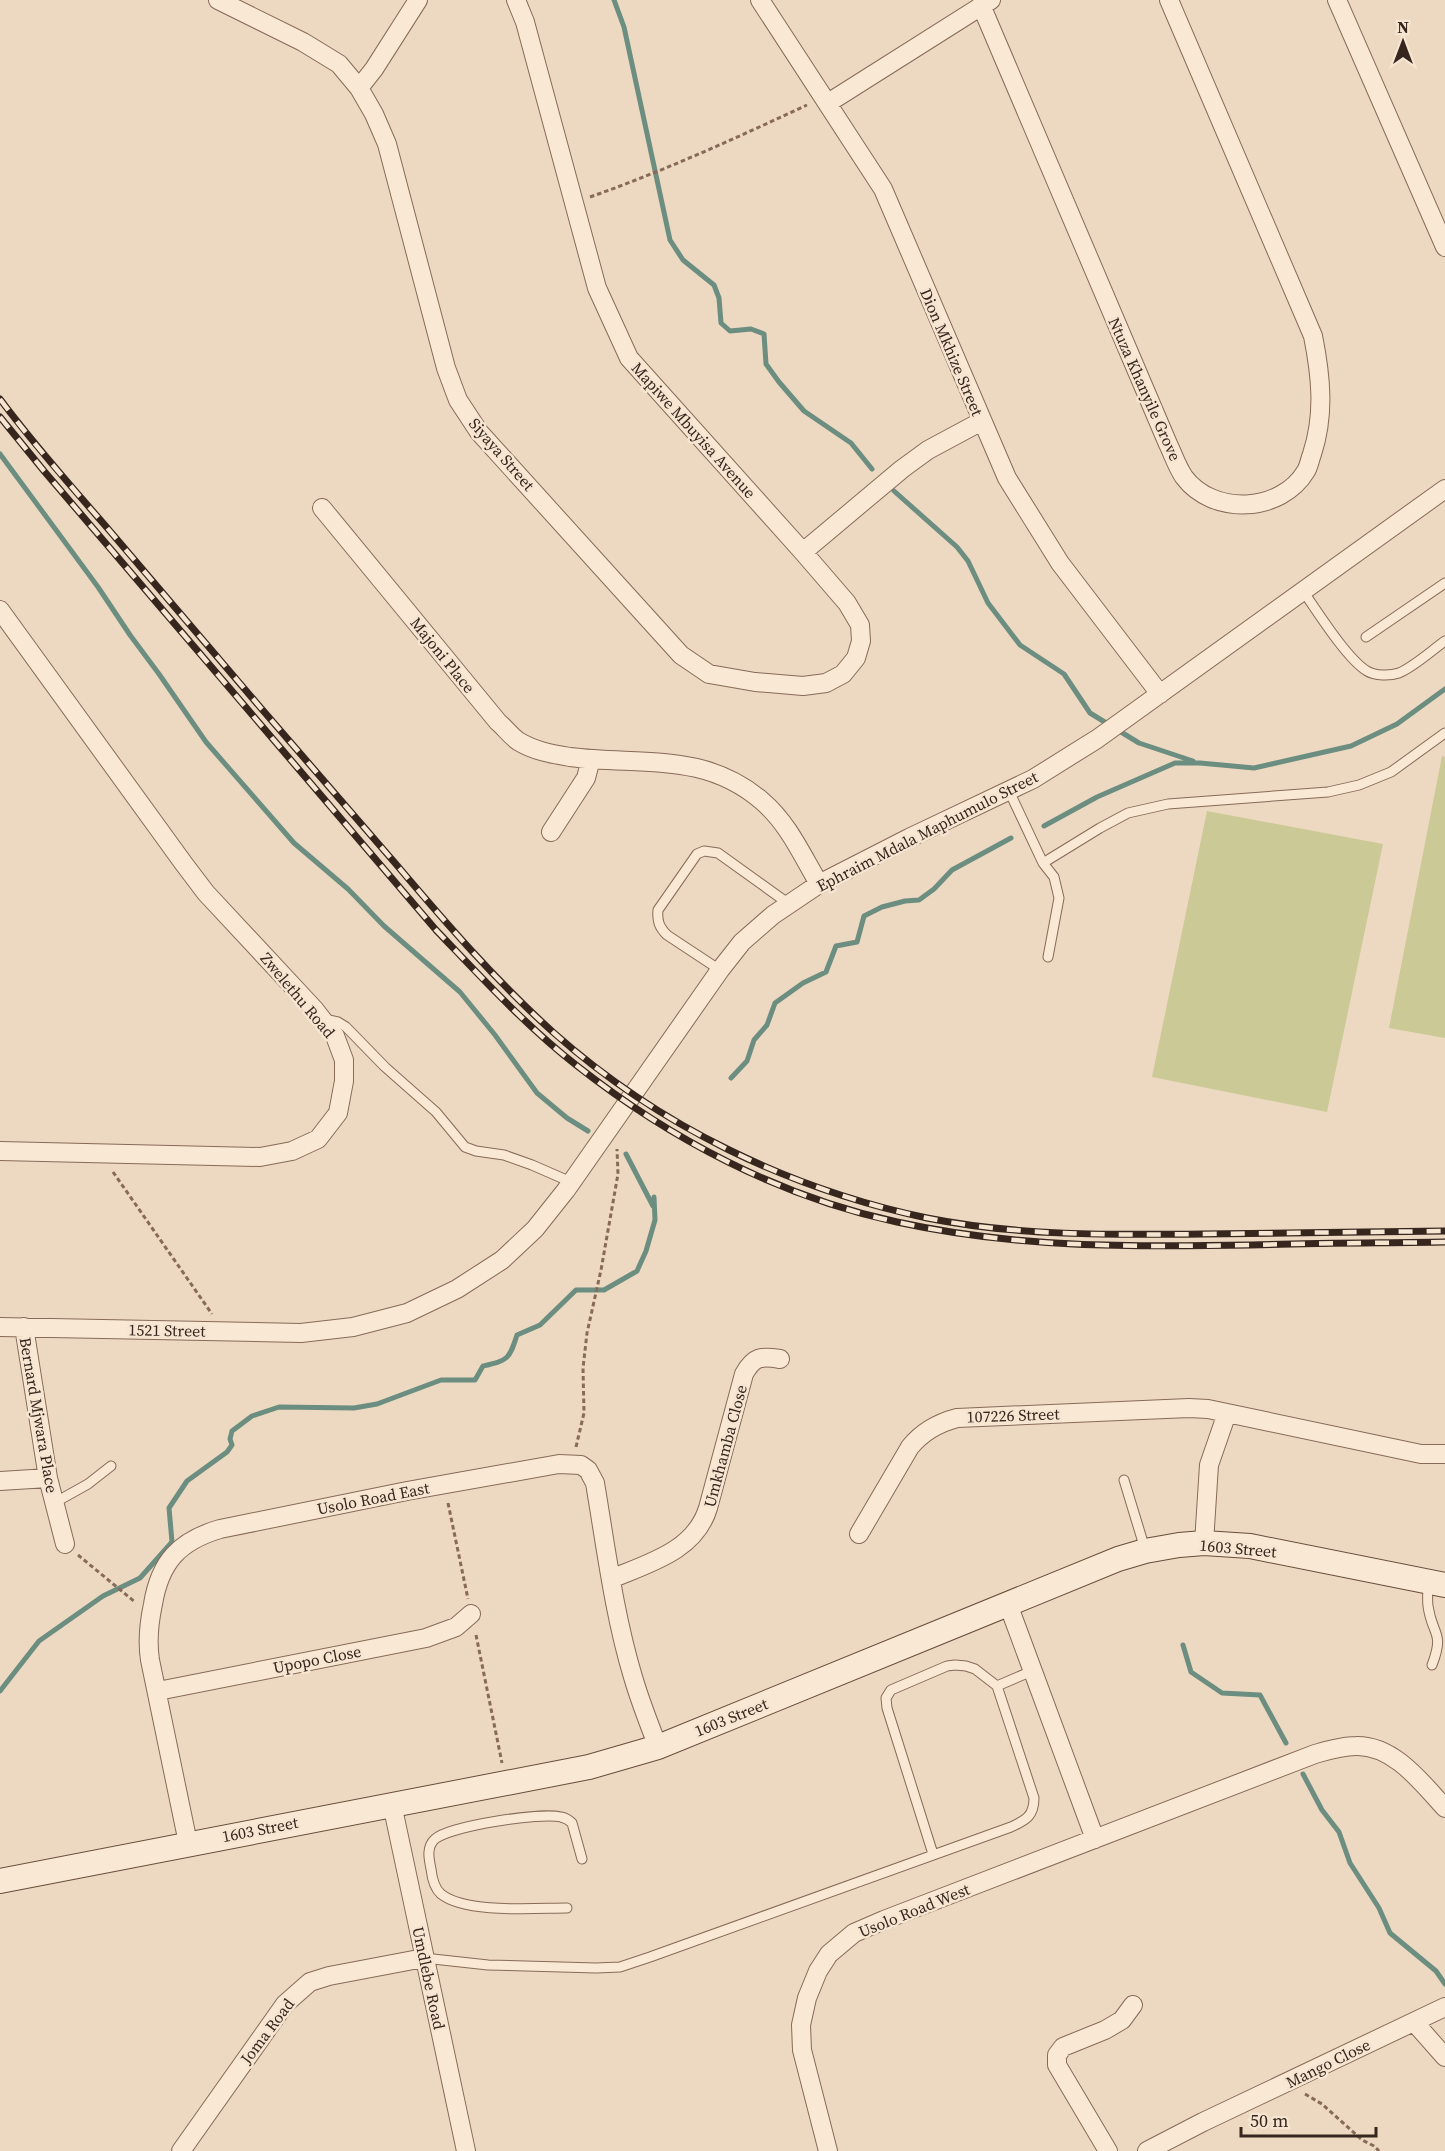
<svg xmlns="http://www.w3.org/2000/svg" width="1445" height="2151" viewBox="0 0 1445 2151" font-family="'Source Serif 4',serif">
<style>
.grass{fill:#cbc995}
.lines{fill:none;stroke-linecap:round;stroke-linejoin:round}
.stream{stroke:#6b8e80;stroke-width:5}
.lane-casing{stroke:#876a59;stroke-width:11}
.street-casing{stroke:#876a59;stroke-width:20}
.secondary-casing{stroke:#684c3c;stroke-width:26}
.path{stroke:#876a59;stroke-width:3;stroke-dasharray:4.5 3;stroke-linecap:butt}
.lane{stroke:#f8e8d4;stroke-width:9}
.street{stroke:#f8e8d4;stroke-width:18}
.secondary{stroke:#f8e8d4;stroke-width:24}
.rail-casing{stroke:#37261d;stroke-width:7}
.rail{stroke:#f5e5d1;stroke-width:4.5;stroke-dasharray:14;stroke-linecap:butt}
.labels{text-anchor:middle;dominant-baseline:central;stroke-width:5;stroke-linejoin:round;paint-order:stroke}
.street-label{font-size:16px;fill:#37261d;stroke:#f5e5d1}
</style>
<rect width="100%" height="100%" fill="#edd9c1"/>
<!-- grass -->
<path class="grass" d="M1442 756 1445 757V1038L1389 1028Z
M1207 811 1383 844 1327 1112 1152 1077Z"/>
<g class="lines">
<!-- stream -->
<path class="stream" d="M614 0 624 27 670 240 683 260 714 285 719 298 721 323 730 331 751 329 764 334 766 364 779 382 804 411 851 443 872 469
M0 454 98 587 130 635 159 674 206 742 294 843 348 889 384 926 460 992 495 1035 537 1093 567 1118 588 1131
M894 491 957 547 968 561 988 603 1020 645 1064 674 1090 713 1139 743 1193 761
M1044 826 1097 797 1175 763H1200L1254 768 1351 746 1397 724 1445 689
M731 1078 747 1061 754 1040 767 1025 775 1003 803 983 826 972 836 946 857 942 864 916 882 907 905 901 919 900 934 889 952 870 1011 838
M626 1154 653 1206
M1183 1645 1191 1672 1222 1693 1260 1695 1286 1743
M0 1691 39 1641 103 1596 140 1578 172 1542 169 1508 187 1481 227 1452 232 1445 230 1439 232 1431 252 1416 279 1407 354 1408 377 1404 441 1380H475L483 1366C508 1360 509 1360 517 1335L540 1325 576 1290H604L637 1271 646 1251 655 1220 654 1197
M1303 1774 1322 1810 1339 1832 1350 1863 1379 1908 1390 1933 1436 1971 1445 1984"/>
<defs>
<path id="lane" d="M1303 591C1317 611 1347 659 1367 671 1375 676 1390 676 1399 673 1415 666 1431 651 1445 641
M1366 637 1445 583
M1009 791 1043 863 1100 828 1128 813 1168 804 1328 792 1359 785 1391 772 1445 733
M1043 863 1054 877 1059 898 1048 957
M720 970 667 935C659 927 657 921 658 910L697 854 704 851 718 853 789 904
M324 1019 338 1022 346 1027 385 1067 436 1112 465 1147 476 1151 504 1155 532 1165 571 1182
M1124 1480 1145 1549
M54 1503 88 1484 111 1466
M1428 1582C1428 1590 1427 1599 1428 1606 1432 1636 1445 1631 1432 1665
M997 1686 1032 1671
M567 1908C536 1908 466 1914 441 1894 434 1888 432 1878 431 1869 429 1859 426 1847 435 1839 450 1826 541 1812 561 1817 566 1818 569 1820 572 1823L582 1859
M424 1958 488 1965 596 1968 620 1967 650 1957 1011 1827C1026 1820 1034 1816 1034 1798L997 1686 975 1669 966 1666 955 1665 947 1666 891 1690 886 1698 887 1708 933 1854"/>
<path id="street" d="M218 0 303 42 339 64 359 88 374 114 387 144 446 368 458 400 479 432 681 655 709 674 755 682 803 686 826 683 843 674 856 658 861 641 860 625 847 603 803 552 629 358 597 288 525 22 516 0
M760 0 883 189 1007 478 1060 563 1160 694
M1337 0 1445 247
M981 5 1168 444C1173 454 1177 467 1184 477 1213 516 1281 513 1306 471 1309 466 1310 459 1312 454 1325 415 1321 376 1313 336L1169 0
M359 88 374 69 418 0
M828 103 991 0
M322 508 498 722C505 728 511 736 518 741 534 751 552 754 570 757 640 766 704 751 762 801 788 823 802 855 819 884
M803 552 902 469 928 450 982 421
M0 610 184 864 206 893 315 1010 335 1036 344 1060V1081L338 1113 318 1139 292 1151 260 1157 0 1151
M551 832 586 778 591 759
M0 1327 301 1333 353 1327 407 1313 457 1289 502 1260 535 1229 566 1190 720 970 742 942 773 915 819 884 909 838 1033 779 1097 739 1445 489
M24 1327 48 1478 65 1544
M0 1481 48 1478
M859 1534 910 1447C923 1431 938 1423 957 1418L1189 1408 1208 1409 1421 1454H1445
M1204 1543 1209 1465 1227 1413
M611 1579C649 1563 695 1551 708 1508L744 1374C754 1356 761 1356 780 1359
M1008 1604 1095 1839
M158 1691 426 1638 456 1627 471 1614
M392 1804 466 2151
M188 1843 150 1660C147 1641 149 1623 153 1604 160 1562 179 1541 220 1529L407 1491 559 1464 581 1465 588 1470 595 1483C606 1548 614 1614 633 1677 640 1701 649 1724 658 1747
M1414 2022 1445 2057
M181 2151 285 2004 310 1982 329 1976 424 1958
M828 2151 802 2050 801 2025 807 1998 818 1971 829 1954 854 1933 884 1920 1315 1754C1329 1750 1342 1746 1356 1746 1394 1745 1422 1783 1445 1808
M1108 2151 1057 2065V2055L1063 2047 1105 2030 1122 2020 1133 2005
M1147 2151 1203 2122 1445 2007"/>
<path id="secondary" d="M0 1881 589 1767 658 1747 1118 1559 1145 1551 1179 1545 1204 1543 1250 1546 1445 1585"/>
</defs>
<!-- lane casing -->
<use href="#lane" class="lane-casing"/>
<!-- street casing -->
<use href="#street" class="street-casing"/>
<!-- secondary casing -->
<use href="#secondary" class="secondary-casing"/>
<!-- path -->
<path class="path" d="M590 197C664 171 736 138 807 105
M113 1172 212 1314
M576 1447 584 1413 583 1368 587 1333 601 1270 618 1174 617 1149
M448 1503 468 1599
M78 1555 135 1602
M476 1635 502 1763
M1305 2094 1322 2104 1362 2140 1374 2146 1379 2151"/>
<!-- lane -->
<use href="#lane" class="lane"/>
<!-- street -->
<use href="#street" class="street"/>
<!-- secondary -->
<use href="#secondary" class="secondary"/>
<defs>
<path id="rail" d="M0 399C34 445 72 487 109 530 159 589 210 648 260 707 305 759 350 811 395 863 445 922 496 981 554 1033 659 1126 789 1189 927 1218 1017 1236 1111 1235 1203 1234 1284 1233 1364 1232 1445 1231
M0 417 44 471 436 930C481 977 525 1025 576 1065 670 1139 780 1197 897 1222 1016 1248 1130 1247 1251 1245 1315 1243 1380 1243 1445 1242"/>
</defs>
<!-- rail casing -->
<use href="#rail" class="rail-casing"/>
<!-- rail -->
<use href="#rail" class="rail"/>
</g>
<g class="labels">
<!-- street labels -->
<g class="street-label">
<text transform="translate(952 352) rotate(67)">Dion Mkhize Street</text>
<text transform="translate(1145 389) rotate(66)">Ntuza Khanyile Grove</text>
<text transform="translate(694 430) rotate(48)">Mapiwe Mbuyisa Avenue</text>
<text transform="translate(502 454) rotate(49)">Siyaya Street</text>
<text transform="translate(443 655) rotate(51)">Majoni Place</text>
<text transform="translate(927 831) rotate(-27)">Ephraim Mdala Maphumulo Street</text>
<text transform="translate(298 995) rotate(50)">Zwelethu Road</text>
<text transform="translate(167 1330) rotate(1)">1521 Street</text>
<text transform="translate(39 1415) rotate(80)">Bernard Mjwara Place</text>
<text transform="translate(1013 1415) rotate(-2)">107226 Street</text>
<text transform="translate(725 1446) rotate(-75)">Umkhamba Close</text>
<text transform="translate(373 1498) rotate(-11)">Usolo Road East</text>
<text transform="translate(1238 1548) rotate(5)">1603 Street</text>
<text transform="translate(317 1659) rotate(-11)">Upopo Close</text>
<text transform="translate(731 1717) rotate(-22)">1603 Street</text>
<text transform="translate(260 1829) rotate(-11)">1603 Street</text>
<text transform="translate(914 1910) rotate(-22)">Usolo Road West</text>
<text transform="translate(429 1978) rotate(78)">Umdlebe Road</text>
<text transform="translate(267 2031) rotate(-53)">Joma Road</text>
<text transform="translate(1328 2063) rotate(-26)">Mango Close</text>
</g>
</g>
<!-- north arrow -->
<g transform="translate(1403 42)" stroke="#f5e5d1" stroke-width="4.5" paint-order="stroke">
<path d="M0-4.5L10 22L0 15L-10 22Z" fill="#37261d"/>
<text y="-9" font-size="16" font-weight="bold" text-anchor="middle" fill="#37261d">N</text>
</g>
<!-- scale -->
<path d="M1241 2127v9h135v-9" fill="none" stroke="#37261d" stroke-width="3"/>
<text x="1250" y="2127" font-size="18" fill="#37261d" stroke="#f5e5d1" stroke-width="4.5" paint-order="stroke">50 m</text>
</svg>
